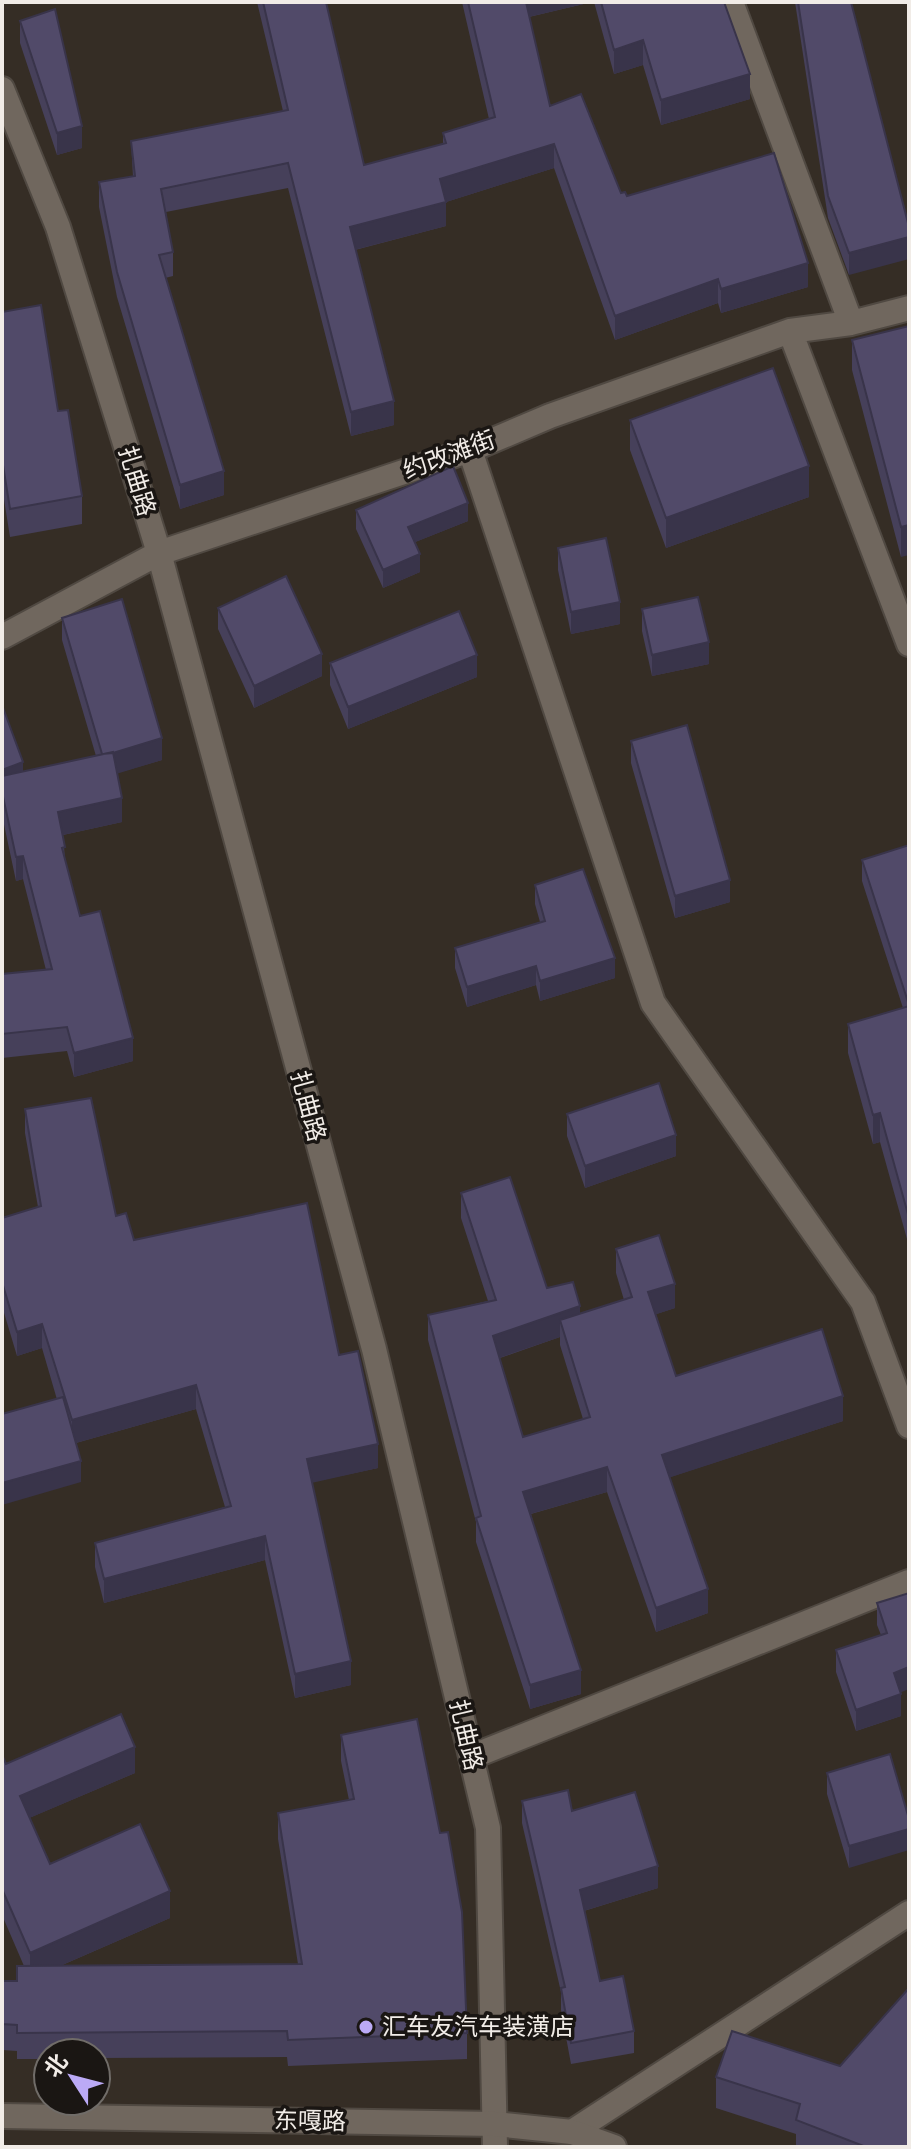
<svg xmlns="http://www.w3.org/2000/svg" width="911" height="2149" viewBox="0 0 911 2149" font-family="'Roboto Serif','Noto Sans SC',serif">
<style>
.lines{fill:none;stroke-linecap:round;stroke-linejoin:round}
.minor-casing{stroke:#504942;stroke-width:28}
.tertiary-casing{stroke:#504942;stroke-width:28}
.minor{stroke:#70675e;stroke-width:24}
.tertiary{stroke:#70675e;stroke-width:24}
.wall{fill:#46405a;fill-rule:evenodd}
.shaded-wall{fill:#39344a}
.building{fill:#514a69;stroke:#39344a;stroke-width:2}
.poi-dot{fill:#bbaaf6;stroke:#1a1613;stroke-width:3}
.labels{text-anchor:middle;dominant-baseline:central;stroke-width:7;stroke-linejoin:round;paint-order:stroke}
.street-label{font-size:24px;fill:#f1ece7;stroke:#1a1613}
.poi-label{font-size:24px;fill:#f1ece7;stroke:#1a1613;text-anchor:start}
</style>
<rect width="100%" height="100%" fill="#352d25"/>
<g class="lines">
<defs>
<path id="minor" d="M731 2 851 323
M2 89 58 227 159 553 374 1349 488 1828 495 2147
M790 331 909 644
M470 450 653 1003 863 1302 909 1426
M2 637 159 553 470 450 550 416 790 331 851 323 909 308
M471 1757 909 1582
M572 2132 909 1913"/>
<path id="tertiary" d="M2 2116 495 2124 572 2132 614 2147"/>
</defs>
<!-- minor casing -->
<use href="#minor" class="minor-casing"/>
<!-- tertiary casing -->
<use href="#tertiary" class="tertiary-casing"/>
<!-- minor -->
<use href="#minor" class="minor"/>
<!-- tertiary -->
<use href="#tertiary" class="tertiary"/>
</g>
<!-- wall -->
<path class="wall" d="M257 2H326L364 165 443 144V133L489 119 462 2H592L529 17 550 106 621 193 808 287 721 313 718 303 615 340 554 168 446 202V226L355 250 394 425 351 436 288 188 166 212 173 252V276L165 278 224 495 180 509 117 297 99 207V182L133 177 131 141 283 111Z
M594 2H724L750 99 661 125 643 65 614 74Z
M795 2H851L849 275 828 218Z
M20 21 82 148 57 155 20 43Z
M2 312 58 411 82 496V524L10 537 2 487Z
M909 326 901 557 852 370V340Z
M630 420 809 497 666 548 630 450Z
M356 510 468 521 415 542 420 572 383 588 356 529Z
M558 548 620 624 571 634 558 570Z
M218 608 322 676 254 708 218 629Z
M642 609 709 664 652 676 642 631Z
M62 618 162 760 117 773 122 822 63 835 65 859 80 916 133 1061 74 1077 67 1051 2 1058V974L46 970 23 879 16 881 2 815V705L23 772 96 756 62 640Z
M330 663 477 677 348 729 330 685Z
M631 741 730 902 675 918 631 763Z
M909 845V1267L907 1260V1239L880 1142 873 1144 848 1053V1024L903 1008 862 881V860Z
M535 885 615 978 540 1001 536 985 467 1007 455 968V948L540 922 535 904Z
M25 1109 116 1216 134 1240 339 1355 378 1468 312 1482 351 1685 295 1698 265 1560 104 1603 95 1567V1543L225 1507 196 1409 76 1443 81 1482 42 1348 17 1356 2 1306V1218L38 1207 25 1133Z
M567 1114 676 1156 585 1188 567 1136Z
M461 1193 547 1288 580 1314 624 1300 616 1273V1249L675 1308 656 1314 676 1376 843 1421 670 1477 708 1613 656 1632 607 1492 531 1514 581 1694 530 1709 476 1542V1522L428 1340V1315L488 1301 461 1218ZM560 1337V1345L583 1419 523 1437 500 1358Z
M909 1593 900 1692 901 1716 856 1731 836 1672V1650L881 1635 877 1625V1603Z
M341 1735 467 2033V2059L288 2066 287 2057 96 2058V2053H48V2059H17V2051L2 2050V1981H17L24 1966 2 1915V1755L6 1764 135 1773 29 1818 50 1864 170 1918 60 1966 298 1964 278 1839V1813L349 1800 341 1761Z
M890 1754 849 1868 827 1794V1773Z
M522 1801 572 1811 658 1888 584 1911 600 1981 634 2031V2053L571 2064 561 2010V1992L522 1823Z
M840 2066 909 2147H796V2134L716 2108V2077Z"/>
<!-- shaded-wall -->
<path class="shaded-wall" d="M524 2H592L524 18Z
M643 40V65L614 74V50Z
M750 74V99L661 125V100Z
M82 126V148L57 155V133Z
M554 144V168L446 202V226L350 251V227L440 179Z
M909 237V259L849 275V253Z
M808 263V287L721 313V289Z
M718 279V303L615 340V316Z
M394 401V425L351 436V412Z
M809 466V497L666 548V518Z
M224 471V495L180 509V485Z
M468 503V521L408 545V527Z
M909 525V555L901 557V527Z
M420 554V572L383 588V570Z
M620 602V624L571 634V612Z
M709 642V664L652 676V655Z
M322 654V676L254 708V686Z
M477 655V677L348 729V707Z
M162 738V760L103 778V756Z
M23 762V783L2 792V770Z
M122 798V822L58 836V812Z
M23 856V879L16 881V857Z
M730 880V902L675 918V896Z
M615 958V978L540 1001V981Z
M536 966V985L467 1007V987Z
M133 1038V1061L74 1077V1053Z
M880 1113V1142L873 1144V1115Z
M676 1135V1156L585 1188V1166Z
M675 1284V1308L648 1317V1292Z
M580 1306V1330L560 1320V1337L493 1360V1336Z
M42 1324V1348L17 1356V1332Z
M196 1385V1409L72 1444V1420Z
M843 1396V1421L662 1480V1455Z
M378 1444V1468L307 1484V1459Z
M81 1461V1482L2 1505V1483Z
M607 1467V1492L523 1516V1492Z
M265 1536V1560L104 1603V1579Z
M708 1589V1613L656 1632V1608Z
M351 1661V1685L295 1698V1674Z
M909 1667V1689L894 1695V1673Z
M581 1670V1694L530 1709V1685Z
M901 1694V1716L856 1731V1710Z
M135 1747V1773L20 1822V1796Z
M909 1829V1850L849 1868V1846Z
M658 1866V1888L580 1912V1890Z
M170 1891V1918L30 1979V1953Z"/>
<!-- building -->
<path class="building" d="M263 2H326L364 165 446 143 443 133 495 117 468 2H526L550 106 581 94 621 193 625 192 627 196 774 153 808 263 721 289 718 279 615 316 554 144 440 179 446 202 350 227 394 401 351 412 288 163 161 189 173 252 159 255 224 471 180 485 117 272 99 182 135 176 131 141 288 110Z
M601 2H724L750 74 661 100 643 40 614 50Z
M798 2H851L909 227V237L849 253 828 196Z
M55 9 82 126 57 133 20 21Z
M41 305 58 411 68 410 82 496 10 509 2 459V312Z
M909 326V525L901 527 852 340Z
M773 368 809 466 666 518 630 420Z
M453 466 468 503 408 527 420 554 383 570 356 510Z
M606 538 620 602 571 612 558 548Z
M286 576 322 654 254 686 218 608Z
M698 597 709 642 652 655 642 609Z
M122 599 162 738 113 753 102 754 62 618Z
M459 611 477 655 348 707 330 663Z
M2 705 23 762 2 770Z
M687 725 730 880 675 896 631 741Z
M113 752 122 798 58 812 65 847 62 848 80 916 100 911 133 1038 74 1053 67 1027 2 1034V974L52 969 23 856 16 857 2 792V776Z
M909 845V1005L862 860Z
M583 869 615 958 540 981 536 966 467 987 455 948 545 921 535 885Z
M909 1006V1218L880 1113 873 1115 848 1024Z
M659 1083 676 1135 585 1166 567 1114Z
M91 1098 116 1216 126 1213 134 1240 307 1203 339 1355 358 1351 378 1444 307 1459 351 1661 295 1674 265 1536 104 1579 95 1543 231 1506 196 1385 72 1420 42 1324 17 1332 2 1282V1218L41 1206 25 1109Z
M510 1177 547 1288 573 1282 580 1306 493 1336 523 1437 590 1417 560 1320 632 1297 616 1249 659 1235 675 1284 648 1292 676 1376 822 1329 843 1396 662 1455 708 1589 656 1608 607 1467 523 1492 581 1670 530 1685 476 1518 481 1516 428 1315 496 1300 461 1193Z
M63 1397 81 1461 2 1483V1414Z
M909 1593V1667L894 1673 901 1694 856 1710 836 1650 887 1633 877 1603Z
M121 1714 135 1747 20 1796 50 1864 140 1824 170 1891 30 1953 2 1889V1755L6 1764Z
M417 1719 440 1833 448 1832 462 1912 467 2033 288 2040 287 2031 17 2033V2025L2 2024V1981H17V1966L302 1964 278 1813 354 1799 341 1735Z
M890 1754 909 1819V1829L849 1846 827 1773Z
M568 1790 572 1811 635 1792 658 1866 580 1890 600 1981 623 1976 634 2031 571 2043 561 1988 565 1987 522 1801Z
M909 1988V2147H866L796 2120 800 2104 716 2077 732 2031 840 2066Z"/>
<!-- markers -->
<circle class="poi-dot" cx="366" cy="2027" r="8"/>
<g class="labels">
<!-- street labels -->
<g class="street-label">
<text transform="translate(449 455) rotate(-20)">约改滩街</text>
<text transform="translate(137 481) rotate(73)">扎曲路</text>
<text transform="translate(308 1106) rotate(75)">扎曲路</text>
<text transform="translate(466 1735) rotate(77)">扎曲路</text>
<text transform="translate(310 2121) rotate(1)">东嘎路</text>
</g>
<!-- poi labels -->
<g class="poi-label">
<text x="382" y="2027">汇车友汽车装潢店</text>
</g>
</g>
<!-- border -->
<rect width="911" height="2149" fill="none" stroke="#f1ece7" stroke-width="8"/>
<!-- north arrow -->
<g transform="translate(72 2077) rotate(306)"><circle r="38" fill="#1a1613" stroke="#706c68" stroke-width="2"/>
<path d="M0-6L14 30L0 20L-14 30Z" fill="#bbaaf6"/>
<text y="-12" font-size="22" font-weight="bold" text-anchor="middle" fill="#f1ece7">北</text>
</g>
</svg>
